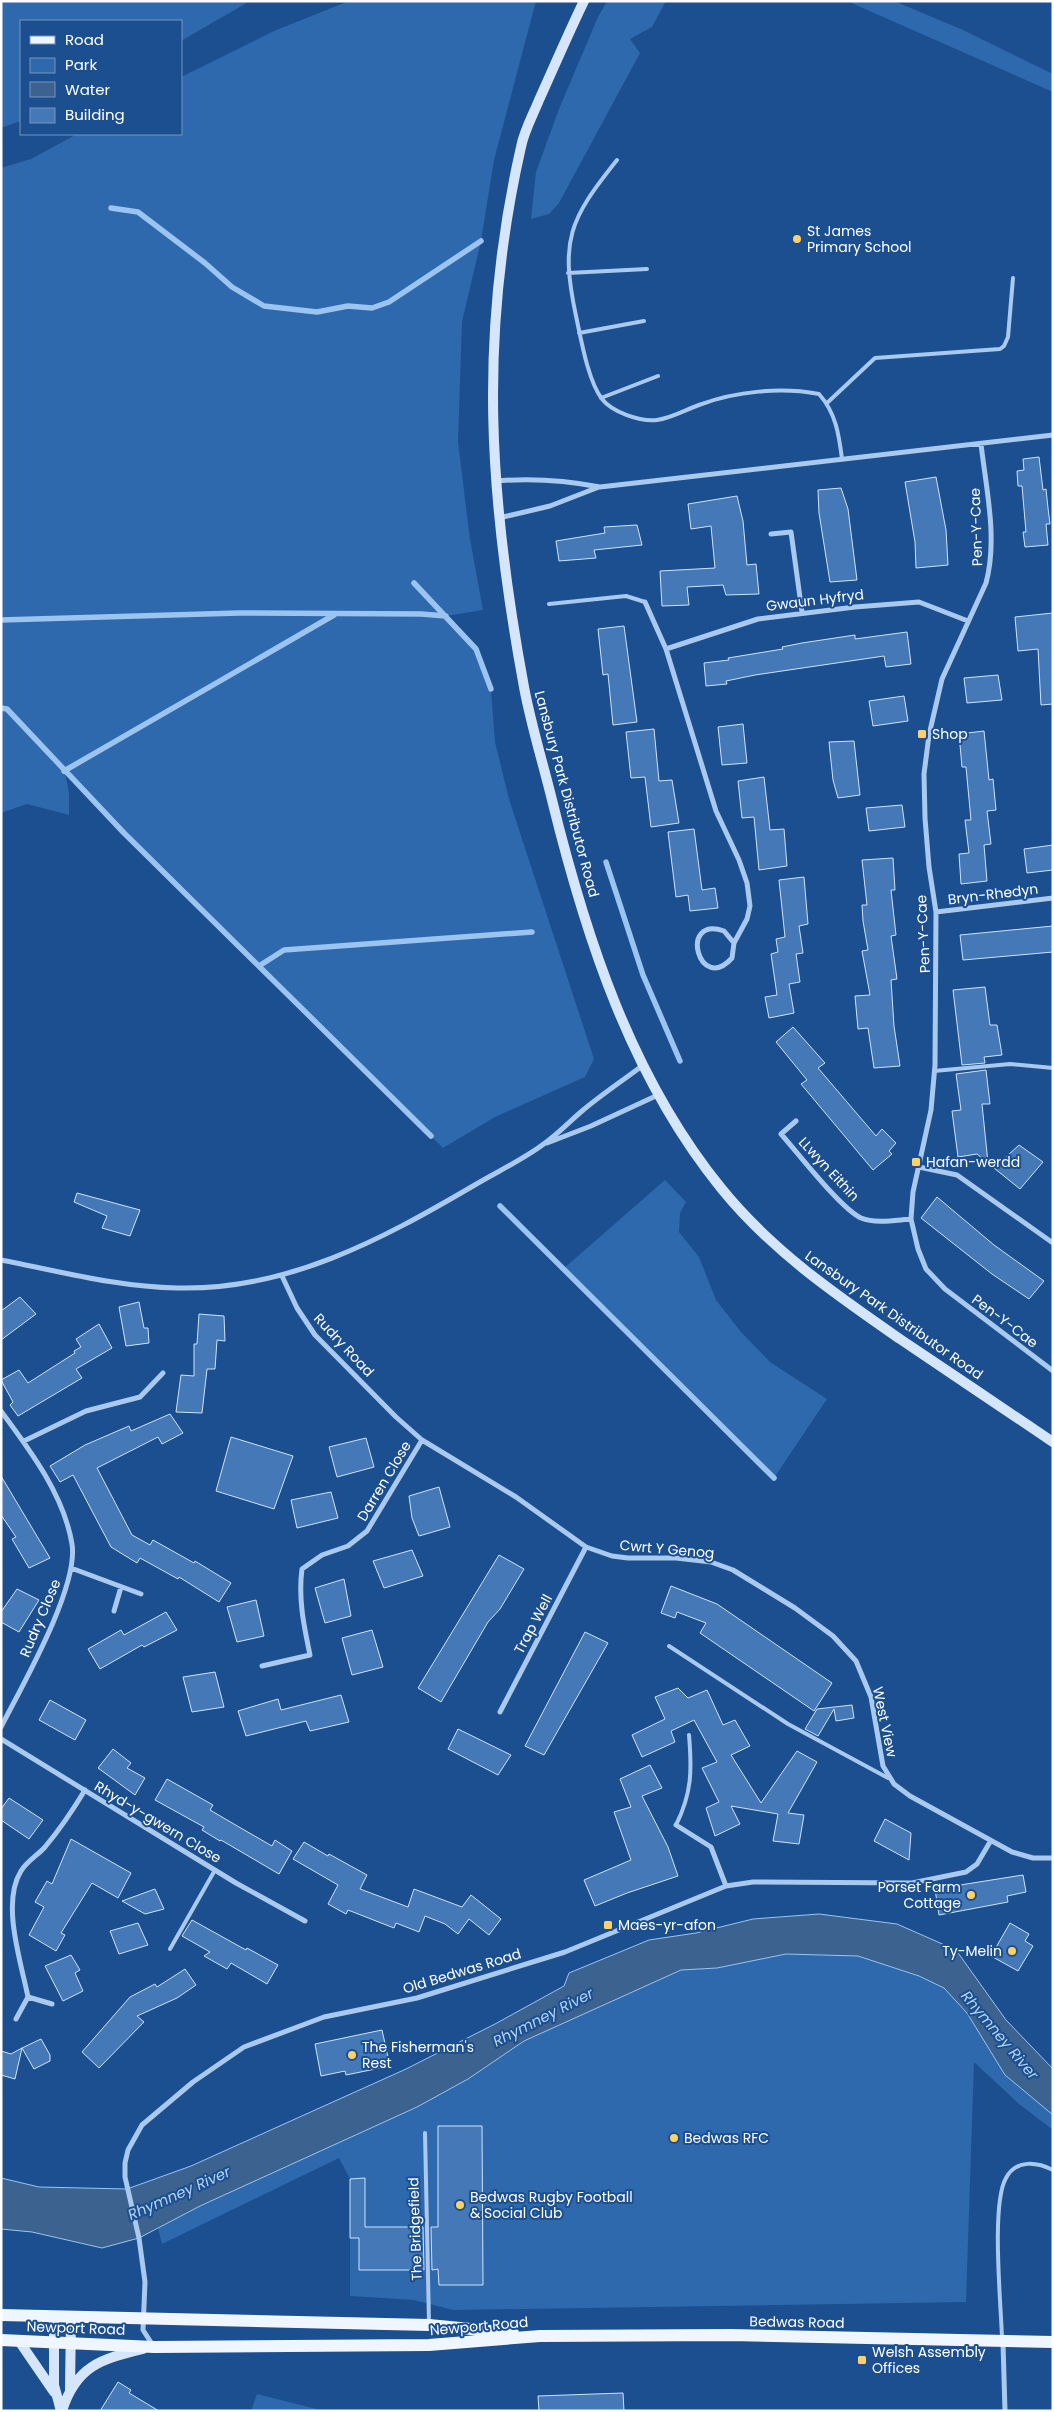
<svg xmlns="http://www.w3.org/2000/svg" width="1054" height="2412" viewBox="0 0 1054 2412" font-family="Poppins,sans-serif">
<style>
.green{fill:#2e69ad}
.water{fill:#3c6290;stroke:#9cc4f0}
.lines{fill:none;stroke-linecap:round;stroke-linejoin:round}
.stream{stroke:#9cc4f0;stroke-width:5.5}
.building{fill:#4478b7;stroke:#cfe3fa}
.lane{stroke:#a9c9ee;stroke-width:4}
.street{stroke:#a9c9ee;stroke-width:5}
.secondary{stroke:#d6e6fa;stroke-width:10}
.primary{stroke:#f0f6ff;stroke-width:12}
.poi-dot{fill:#ffd166;stroke:#1b4f8f;stroke-width:2}
.labels{text-anchor:middle;dominant-baseline:central;stroke-width:4;stroke-linejoin:round;paint-order:stroke}
.poi-label{font-size:14px;fill:#fff;stroke:#1b4f8f;text-anchor:start}
.street-label{font-size:14px;fill:#fff;stroke:#1b4f8f}
.water-label{font-size:15px;font-style:italic;fill:#b5d3f5;stroke:#1b4f8f}
</style>
<rect width="100%" height="100%" fill="#1b4f8f"/>
<!-- green -->
<path class="green" d="M1 1H250L181 41V21H21V121L1 128Z
M349 1H536L494 160 481 241 462 322 458 442 470 539 483 610 446 616 476 649 491 689 495 742 509 799 594 1059 585 1077 495 1117 443 1148 124 833 65 772 69 793V815L27 804 1 813V168L31 159 77 134H181V77L274 31Z
M607 1H666L652 27 630 39 640 53 559 203 549 214 531 219 536 172 559 109 598 17Z
M847 1H894L963 30 1053 74V92Z
M665 1180 686 1202 680 1213 679 1232 699 1257 716 1300 741 1332 770 1362 827 1399 774 1478 563 1269Z
M786 1954 858 1956 919 1976 944 1988 967 2013 1005 2075 1053 2115V2130L1019 2104 974 2062 966 2302 453 2310 414 2300 350 2296V2179L339 2158 162 2244 158 2228 200 2206 417 2107 468 2079 524 2041 681 1970 717 1968Z
M257 2394 324 2411H251Z"/>
<!-- water -->
<path class="water" d="M819 1914 897 1924 956 1950 1006 2020 1053 2069V2115L1005 2075 967 2013 944 1988 919 1976 858 1956 786 1954 717 1968 681 1970 524 2041 468 2079 417 2107 200 2206 139 2238 102 2248 32 2232 1 2229V2178L39 2187 127 2189 191 2166 406 2069 495 2024 564 1986 569 1973 649 1940 696 1933 753 1919Z"/>
<g class="lines">
<!-- stream -->
<path class="stream" d="M111 208 138 212 205 263 232 287 264 306 317 312 348 306 372 308 389 302 481 241
M414 583 476 649 491 689
M1 620 239 613 421 614 446 616
M1 708 7 709 124 833 431 1136
M64 771 334 615
M606 862 643 975 680 1061
M259 966 284 950 532 932
M500 1206 774 1478"/>
</g>
<!-- building -->
<path class="building" d="M1039 457 1043 490 1046 489 1048 508 1050 524H1046L1048 545 1025 547 1023 532H1026L1022 486H1018L1017 471 1024 470 1023 459Z
M936 477 946 530 948 565 916 568 915 542 905 482Z
M841 488 848 509 857 580 830 582 819 513 818 490Z
M737 496 743 521 747 565 756 564 759 594 726 595 723 585 687 587 689 605 662 606 660 571 715 568 711 526 691 529 688 504Z
M637 525 642 545 594 550 596 558 559 561 556 541 605 533 604 527Z
M1053 613V704L1041 705 1038 649 1018 651 1015 617Z
M624 626 637 722 613 725 608 674 603 675 598 629Z
M907 632 911 664 886 667 884 656 755 675 726 681 727 684 706 686 704 663 729 660 728 658 783 649 782 647 802 643 855 635V639Z
M998 675 1002 700 967 703 964 678Z
M904 696 908 721 873 726 869 701Z
M743 724 747 763 722 765 718 727Z
M654 729 659 781 672 780 679 823 651 827 645 777 631 778 626 732Z
M984 731 989 780 993 779 996 810 987 811 991 844 984 845 987 881 961 884 959 854 969 853 965 820H971L966 767H962L959 734Z
M854 741 860 795 838 798 833 780 829 742Z
M764 777 770 830 784 829 787 866 759 870 754 817 742 818 738 781Z
M902 805 905 827 869 831 866 808Z
M694 829 702 890 715 888 718 908 690 911 688 895 676 897 668 832Z
M1053 845V870L1027 873 1024 849Z
M893 858 895 890H891L896 935 891 936 897 979 891 980 894 1026 900 1066 874 1068 868 1028 858 1029 855 996 870 995 862 951 868 950 863 921 862 905H867L862 860Z
M804 877 808 924 799 926 803 953 796 954 800 982 789 984 794 1013 769 1018 765 997 777 995 771 954 778 952 776 939 785 937 779 880Z
M1053 926V952L963 960 960 935Z
M985 987 990 1025H997L1002 1055 984 1057 985 1063 962 1065 953 990Z
M793 1027 825 1063 818 1068 876 1136 882 1129 896 1143 889 1151 892 1154 873 1170 801 1084 807 1080 776 1042Z
M986 1070 990 1104H982L988 1163 977 1154 958 1157 952 1111 961 1110 956 1074Z
M1019 1145 1043 1162 1020 1189 994 1168Z
M77 1193 140 1210 130 1236 102 1228 107 1216 74 1202Z
M937 1197 994 1245 1044 1281 1029 1299 992 1274 921 1218Z
M20 1297 36 1314 1 1340V1311Z
M139 1302 144 1328H148L149 1343 126 1346 119 1307Z
M199 1314 224 1316 225 1341 217 1340 215 1369H207L202 1413 176 1412 181 1375 194 1376V1344H197Z
M99 1324 112 1348 76 1369 82 1378 18 1416 10 1405 13 1402 1 1380 19 1370 28 1383 75 1353 74 1351 81 1347 76 1339Z
M170 1414 183 1433 162 1444 158 1437 97 1468 132 1535 150 1545 153 1540 194 1563 195 1561 231 1583 219 1602 179 1577 178 1579 140 1558 137 1563 111 1547 73 1475 60 1482 50 1466 85 1445 129 1426 131 1431Z
M231 1437 293 1456 274 1509 216 1491Z
M366 1438 374 1467 337 1477 329 1447Z
M1 1476 50 1558 29 1568 12 1539 16 1537 1 1515Z
M439 1487 450 1527 419 1536 412 1518 409 1496Z
M331 1492 338 1518 297 1528 291 1500Z
M412 1550 423 1576 384 1588 373 1561Z
M499 1555 524 1569 500 1609 488 1622 441 1702 418 1688Z
M344 1579 351 1616 325 1623 315 1588Z
M671 1586 717 1604 832 1683 814 1711 700 1633 706 1623 677 1612 675 1618 661 1613Z
M17 1589 39 1600 19 1632 1 1622V1612Z
M256 1600 264 1636 237 1642 227 1607Z
M166 1612 177 1630 144 1647 142 1645 100 1669 88 1649 121 1630 124 1635Z
M372 1630 383 1667 352 1675 342 1638Z
M585 1632 608 1643 544 1755 525 1746Z
M215 1672 224 1707 192 1712 183 1677Z
M678 1688 688 1698 707 1690 723 1725 735 1720 750 1746 731 1755 761 1803 797 1751 817 1762 788 1813 804 1815 799 1844 773 1841 778 1814 731 1806 740 1824 715 1836 706 1808 719 1802 702 1768 717 1762 694 1720 671 1731 675 1742 642 1757 632 1735 665 1719 655 1697Z
M341 1695 349 1722 310 1731 306 1721 246 1736 238 1711 278 1699 281 1710Z
M50 1700 86 1720 75 1740 39 1720Z
M852 1705 854 1718 836 1721 834 1709 818 1736 805 1729 817 1709Z
M458 1729 511 1755 498 1775 448 1749Z
M113 1749 131 1763 127 1768 145 1778 135 1795 98 1768Z
M650 1765 662 1788 642 1796 668 1847 678 1876 627 1893 595 1906 584 1880 631 1860 614 1812 631 1807 620 1779Z
M167 1779 213 1805 210 1810 239 1827 272 1846 275 1840 292 1851 279 1874 221 1840 220 1841 202 1830 204 1827 155 1800Z
M9 1798 43 1820 29 1839 1 1820V1809Z
M885 1819 911 1833 909 1860 874 1841Z
M71 1839 131 1873 118 1898 92 1883 61 1933 65 1935 56 1951 29 1935 44 1907 35 1902 47 1881 52 1884Z
M304 1842 328 1856 329 1854 367 1875 360 1889 408 1907 414 1889 462 1907 471 1895 501 1919 489 1935 469 1919 458 1934 445 1924 425 1916 419 1932 396 1923 394 1928 348 1910 346 1914 328 1904 338 1885 293 1859Z
M1023 1875 1026 1892 1007 1896 1008 1902 939 1915 935 1889Z
M155 1889 164 1909 145 1914 122 1901Z
M192 1920 246 1950 247 1948 278 1965 267 1984 231 1963 227 1969 204 1956 210 1952 182 1936Z
M138 1923 148 1945 119 1954 110 1931Z
M1010 1923 1029 1934 1025 1941 1033 1946 1018 1971 991 1956Z
M71 1955 80 1970 75 1973 83 1991 63 2001 45 1966Z
M185 1969 196 1985 177 1998 137 2016 144 2022 99 2068 82 2052 130 1997 155 1984 157 1987Z
M382 2030 390 2066 346 2075 345 2071 321 2076 315 2044Z
M41 2039 50 2055V2061L34 2069 22 2048Z
M22 2048 15 2079 1 2075V2051L11 2054Z
M438 2126H482L483 2285H439L438 2269 432 2270 431 2227H438Z
M365 2178V2227H423L424 2270H359V2238H350V2179Z
M118 2382 131 2390 129 2393 159 2411H100Z
M623 2393 624 2411H539L538 2396Z"/>
<g class="lines">
<!-- lane -->
<path class="lane" d="M617 160C569 220 560 240 576 316 581 339 588 381 602 399 612 412 640 422 657 420 672 418 685 410 699 405 736 391 781 387 819 394 836 413 839 435 842 459
M568 273 647 269
M579 333 644 321
M601 398 658 376
M827 403 875 358 1000 349 1004 346 1008 337 1013 278
M549 604 626 596 645 602
M934 1071 1010 1064 1053 1068
M669 1646 788 1724 888 1778
M676 1825C692 1793 692 1770 689 1735
M170 1949 215 1870
M425 2133 429 2323
M1002 2338C1001 2304 991 2204 1006 2178 1016 2159 1037 2162 1053 2170"/>
<!-- street -->
<path class="street" d="M981 444C986 488 998 539 986 583L942 679 929 735 924 774 925 818 929 867 936 912 935 1065 931 1110 913 1192 911 1219 918 1249 926 1269 945 1289 1053 1371
M495 481C531 478 564 480 600 487L1053 435
M499 518 550 506 599 487
M771 534 791 532 802 612
M645 602 666 649 716 811 739 860 747 883 750 906 747 919 734 943 724 931C678 915 699 995 732 958L734 943
M666 649 758 619 855 607 919 602 968 621
M936 912 1053 898
M796 1121 781 1134C798 1153 841 1209 861 1218 876 1224 896 1220 911 1219
M547 1143 591 1126 658 1095
M919 1167 957 1175 1053 1243
M1 1260C59 1271 117 1287 177 1288 286 1291 381 1240 473 1186 496 1172 523 1160 545 1143 558 1134 569 1122 582 1111 601 1095 622 1081 642 1066
M282 1276 297 1308 315 1335 396 1417 422 1440 516 1497 586 1547 612 1556 628 1558H676L711 1562 733 1570 795 1608 833 1636 856 1661 871 1697 883 1766 894 1784 910 1796 1012 1852 1033 1858H1053
M1 1411C30 1450 64 1495 72 1544 79 1587 22 1686 1 1727
M24 1441 86 1411 140 1397 163 1373
M71 1568 141 1594
M114 1611 121 1587
M262 1666 310 1655C304 1626 298 1599 302 1569L322 1555 348 1546 367 1531 422 1440
M500 1712 586 1547
M1 1739 236 1883 305 1921
M676 1825 711 1847 726 1886
M52 2004 28 1997C21 1962 1 1903 21 1871 27 1861 38 1855 45 1847 60 1829 73 1810 85 1790
M16 2019 28 1997
M1003 2343 1005 2411
M152 2344 143 2330 145 2282 139 2238 125 2177V2163L128 2150 142 2125 193 2082 244 2047 324 2017 417 1998 565 1952 726 1886 753 1882 912 1883 966 1872 977 1864 990 1842"/>
<!-- secondary -->
<path class="secondary" d="M584 1C568 34 554 67 539 100 533 115 524 131 521 147 478 336 489 498 524 687 531 725 543 763 552 800 586 938 631 1077 721 1188 771 1250 835 1294 900 1339 951 1373 1002 1408 1053 1442
M54 2318V2385L61 2411
M19 2341 54 2392
M70 2390 71 2318
M62 2411C76 2366 101 2359 143 2349"/>
<!-- primary -->
<path class="primary" d="M1 2315 429 2325 513 2333
M1 2340 154 2347 429 2345 540 2336 731 2335 1053 2342"/>
</g>
<!-- markers -->
<g class="poi-dot">
<circle cx="797" cy="239" r="5"/>
<rect x="917" y="729" width="10" height="10" rx="2.5"/>
<rect x="911" y="1157" width="10" height="10" rx="2.5"/>
<circle cx="971" cy="1895" r="5"/>
<rect x="603" y="1920" width="10" height="10" rx="2.5"/>
<circle cx="1012" cy="1951" r="5"/>
<circle cx="352" cy="2055" r="5"/>
<circle cx="674" cy="2138" r="5"/>
<circle cx="460" cy="2205" r="5"/>
<rect x="857" y="2355" width="10" height="10" rx="2.5"/>
</g>
<g class="labels">
<!-- poi labels -->
<g class="poi-label">
<text x="807" y="231">St James<tspan x="807" dy="16">Primary School</tspan></text>
<text x="932" y="734">Shop</text>
<text x="926" y="1162">Hafan-werdd</text>
<text x="961" y="1887" text-anchor="end">Porset Farm<tspan x="961" dy="16">Cottage</tspan></text>
<text x="618" y="1925">Maes-yr-afon</text>
<text x="1002" y="1951" text-anchor="end">Ty-Melin</text>
<text x="362" y="2047">The Fisherman's<tspan x="362" dy="16">Rest</tspan></text>
<text x="684" y="2138">Bedwas RFC</text>
<text x="470" y="2197">Bedwas Rugby Football<tspan x="470" dy="16">&amp; Social Club</tspan></text>
<text x="872" y="2352">Welsh Assembly<tspan x="872" dy="16">Offices</tspan></text>
</g>
<!-- street labels -->
<g class="street-label">
<text transform="translate(976 527) rotate(-92)">Pen-Y-Cae</text>
<text transform="translate(815 600) rotate(-7)">Gwaun Hyfryd</text>
<text transform="translate(567 794) rotate(75)">Lansbury Park Distributor Road</text>
<text transform="translate(993 894) rotate(-7)">Bryn-Rhedyn</text>
<text transform="translate(923 934) rotate(-93)">Pen-Y-Cae</text>
<text transform="translate(829 1169) rotate(47)">LLwyn Eithin</text>
<text transform="translate(894 1315) rotate(35)">Lansbury Park Distributor Road</text>
<text transform="translate(1005 1321) rotate(37)">Pen-Y-Cae</text>
<text transform="translate(344 1345) rotate(47)">Rudry Road</text>
<text transform="translate(384 1481) rotate(-59)">Darren Close</text>
<text transform="translate(667 1549) rotate(5)">Cwrt Y Genog</text>
<text transform="translate(40 1618) rotate(-67)">Rudry Close</text>
<text transform="translate(533 1624) rotate(-62)">Trap Well</text>
<text transform="translate(885 1722) rotate(78)">West View</text>
<text transform="translate(158 1822) rotate(31)">Rhyd-y-gwern Close</text>
<text transform="translate(462 1971) rotate(-17)">Old Bedwas Road</text>
<text transform="translate(415 2229) rotate(-92)">The Bridgefield</text>
<text transform="translate(797 2322) rotate(1)">Bedwas Road</text>
<text transform="translate(479 2326) rotate(-5)">Newport Road</text>
<text transform="translate(76 2328) rotate(2)">Newport Road</text>
</g>
<!-- water labels -->
<g class="water-label">
<text transform="translate(543 2017) rotate(-27)">Rhymney River</text>
<text transform="translate(1000 2035) rotate(50)">Rhymney River</text>
<text transform="translate(179 2193) rotate(-24)">Rhymney River</text>
</g>
</g>
<!-- border -->
<rect width="1054" height="2412" fill="none" stroke="#ffffff" stroke-width="5"/>
<!-- legend -->
<rect x="20" y="20" width="162" height="115" fill="#1b4f8f" stroke="#7695bc"/>
<rect x="30" y="36" width="25" height="8" fill="#f0f6ff" stroke="#7695bc"/>
<text x="65" y="45" font-size="15" fill="#ffffff">Road</text>
<rect x="30" y="58" width="25" height="15" fill="#2e69ad" stroke="#7695bc"/>
<text x="65" y="70" font-size="15" fill="#ffffff">Park</text>
<rect x="30" y="82" width="25" height="15" fill="#3c6290" stroke="#7695bc"/>
<text x="65" y="95" font-size="15" fill="#ffffff">Water</text>
<rect x="30" y="108" width="25" height="15" fill="#4478b7" stroke="#7695bc"/>
<text x="65" y="120" font-size="15" fill="#ffffff">Building</text>
</svg>
